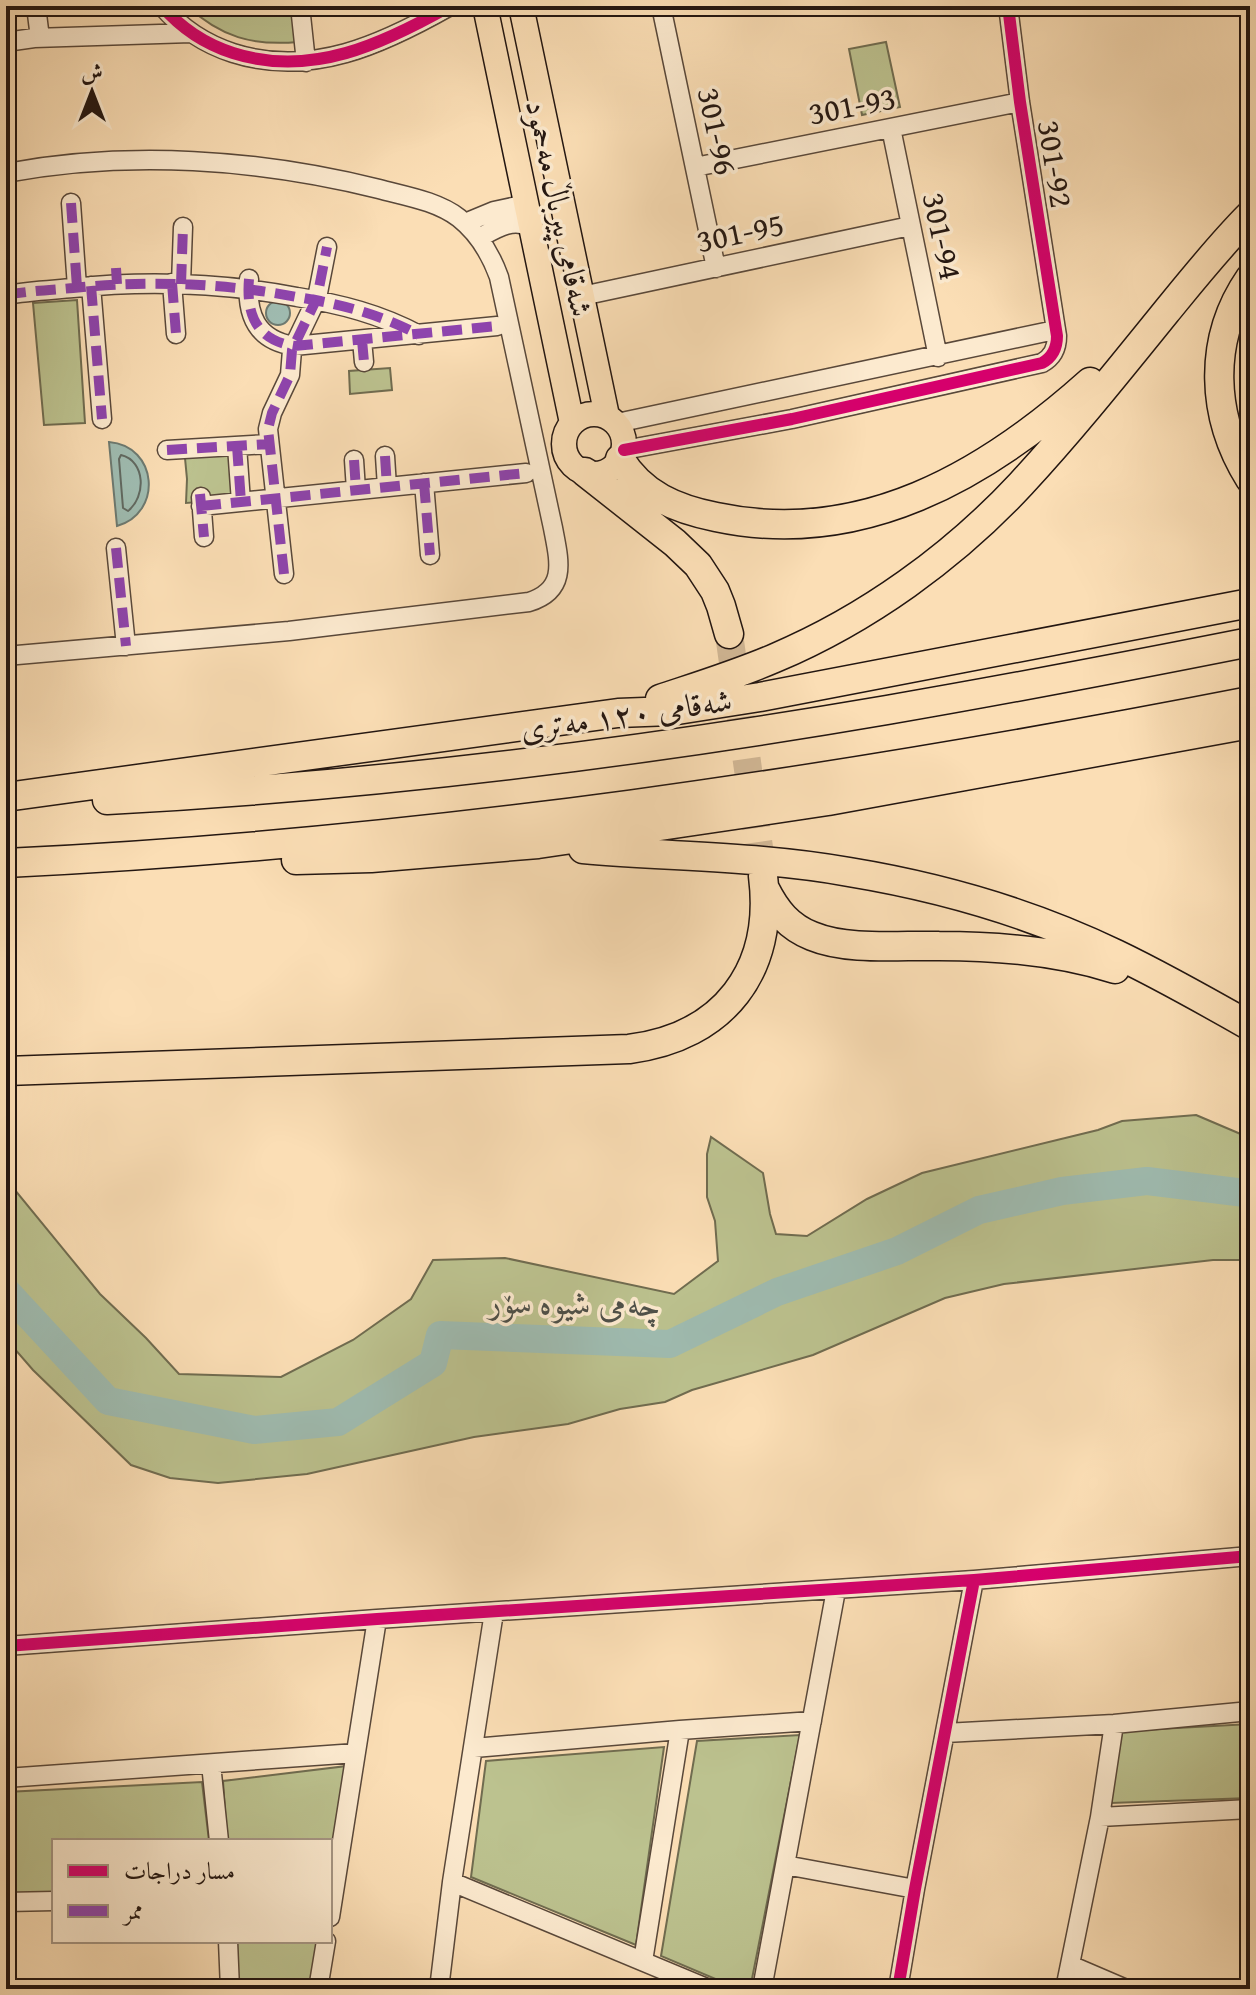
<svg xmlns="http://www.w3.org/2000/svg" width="1256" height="1995" viewBox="0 0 1256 1995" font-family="'Gentium Book Plus',Amiri,serif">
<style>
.green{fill:#bcc28f;stroke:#706c50;stroke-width:2}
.water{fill:#9fbcb1;stroke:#6d7a71;stroke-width:2}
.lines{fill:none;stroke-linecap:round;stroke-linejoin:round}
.shore{stroke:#616961;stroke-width:2}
.river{stroke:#9fbcb1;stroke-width:28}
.highway-tunnel{stroke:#d0b694;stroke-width:28;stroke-dasharray:28 14;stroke-linecap:butt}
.minor-casing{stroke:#59483a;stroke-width:21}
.major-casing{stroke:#231611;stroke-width:27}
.highway-casing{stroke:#231611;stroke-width:31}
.minor{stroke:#fceacf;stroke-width:18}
.major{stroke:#fbdeb5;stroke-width:24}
.highway{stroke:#fbdeb5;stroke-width:28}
.quiet{stroke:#8e44ad;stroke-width:10;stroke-dasharray:20 10;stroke-linecap:butt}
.cycleway-casing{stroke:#fceacf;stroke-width:17}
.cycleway{stroke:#d6006c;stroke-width:12}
.labels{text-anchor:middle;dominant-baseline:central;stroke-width:7;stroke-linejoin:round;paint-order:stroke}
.street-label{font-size:32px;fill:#231611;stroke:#fceacf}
.water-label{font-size:34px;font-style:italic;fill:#4e5049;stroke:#fceacf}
</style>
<rect width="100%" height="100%" fill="#fbdeb5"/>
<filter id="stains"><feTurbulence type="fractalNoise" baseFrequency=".0025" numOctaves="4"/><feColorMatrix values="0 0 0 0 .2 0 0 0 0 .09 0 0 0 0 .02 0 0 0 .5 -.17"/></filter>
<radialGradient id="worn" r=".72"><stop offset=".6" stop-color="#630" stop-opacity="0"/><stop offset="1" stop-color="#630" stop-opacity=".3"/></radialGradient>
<!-- green -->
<path class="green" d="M187 6H293L298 42C252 46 221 37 187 6Z
M886 42 900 107 862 115 849 49Z
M77 300 85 423 44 425 33 303Z
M390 368 392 390 350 394 349 371Z
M234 450 239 499 186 503 187 479 185 458Z
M1196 1115 1250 1138V1260H1213L1004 1284 945 1298 813 1355 692 1390 665 1402 620 1409 568 1424 474 1437 307 1474 218 1483 170 1478 131 1465 33 1370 6 1339V1179L100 1294 146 1338 179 1374 281 1377 353 1340 411 1299 433 1260 505 1258 674 1294 718 1261 715 1221 707 1197V1154L711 1137 763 1173 770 1214 776 1234 807 1236 867 1199 922 1173 1098 1130 1122 1121Z
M1250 1724V1798L1111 1803 1122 1731Z
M800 1735 750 1989H739L661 1956 697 1741Z
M664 1747 636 1945 471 1877 486 1761Z
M347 1766 330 1896V1841H227L223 1781Z
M202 1782 209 1841H54V1893L6 1895V1792Z
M234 1941H324L318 1989H237Z"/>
<!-- water -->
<path class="water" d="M266 313a12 12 0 1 1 24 0a12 12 0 1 1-24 0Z
M109 442C158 446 163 513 117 526Z"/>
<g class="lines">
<!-- shore -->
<path class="shore" d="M121 455C146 461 146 497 128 511L123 508 119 459Z"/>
<!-- river -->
<path class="river" d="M6 1291 108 1401 254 1430 338 1422 433 1363 440 1335 670 1344 777 1292 897 1251 979 1210 1062 1191 1147 1181 1245 1193 1250 1196"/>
<!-- highway-tunnel -->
<path class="highway-tunnel" d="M729 634 763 876"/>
<defs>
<path id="minor" d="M36 6 40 38
M162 6C181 28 205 44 233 53 311 78 383 44 450 6
M300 6 306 62
M661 6 716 268
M6 42 34 38 191 33
M891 128 938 357
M695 167 1020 102
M6 173C129 150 258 159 379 189 405 196 437 201 459 218 478 233 491 255 499 277L553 528C559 560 568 590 529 602L289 631 6 656
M71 203 77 287
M465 223 494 211 527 204
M479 238C497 228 511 218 532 227
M249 279C246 314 256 340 294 346L497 326
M172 283 176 334
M181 284 183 227
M91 286 102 419
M6 295C28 291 51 290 73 288 148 280 223 283 297 297 340 304 380 314 419 335
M582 296 910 226
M362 340 364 362
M617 423 1055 330
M237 446 241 502
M167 450 269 444
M624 450 792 419 1042 363C1053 357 1057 348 1057 336L1020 102 1008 6
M385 456 387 487
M354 460 356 490
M424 483 430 555
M201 497 204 537
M201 506 526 473
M116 548 126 646
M284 574 268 429 272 413 290 375 292 350 317 298 327 247
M6 1646 377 1619 974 1580 1250 1556
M945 1733 1114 1724 1250 1711
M474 1748 680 1730 812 1721
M211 1764 219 1841
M6 1778 356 1753
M1100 1817 1250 1809
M785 1865 915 1889
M452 1882 709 1989
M6 1902 54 1901
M330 1917 377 1619
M228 1941 230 1989
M643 1961 680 1730
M1070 1965 1126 1989
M318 1989 326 1941
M439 1989 452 1882 494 1612
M762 1989 836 1590
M898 1989 915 1889 974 1580
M1065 1989 1100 1817 1114 1724"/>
<path id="major" d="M485 6 572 423
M521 6 607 416
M564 444a30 30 0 1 1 60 0a30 30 0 1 1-60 0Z"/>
<path id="highway" d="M1250 278C1207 340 1211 417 1250 479
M620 459C642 495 676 509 716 517 861 548 985 476 1090 382
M585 472 675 543 698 565 715 591 721 606 729 634
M660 699C699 686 738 674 775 658 867 619 953 557 1021 484 1072 429 1119 370 1166 312 1193 279 1220 245 1250 215
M6 797 618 713 671 711 760 697 1250 603
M107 800C368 786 630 754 887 710 1009 689 1129 666 1250 642
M583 849C672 857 761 856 849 872 940 887 1033 914 1116 954 1162 976 1206 1001 1250 1026
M296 860 371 858 538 844 828 801 1250 724
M6 863C425 843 839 781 1250 701
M765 889C776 911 789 927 812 936 848 951 900 945 939 946 998 946 1059 951 1115 969
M6 1071 629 1049C724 1037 775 970 763 876"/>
</defs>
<!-- minor casing -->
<use href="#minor" class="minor-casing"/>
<!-- major casing -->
<use href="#major" class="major-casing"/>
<!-- highway casing -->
<use href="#highway" class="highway-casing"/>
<!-- minor -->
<use href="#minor" class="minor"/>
<!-- major -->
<use href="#major" class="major"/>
<!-- highway -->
<use href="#highway" class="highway"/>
<!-- quiet -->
<path class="quiet" d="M71 203 77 287
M116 268 117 284
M249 279C246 314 256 340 294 346L497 326
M172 283 176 334
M181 284 183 227
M91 286 102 419
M6 295C28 291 51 290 73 288 148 280 223 283 297 297 340 304 380 314 419 335
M362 340 364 362
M237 446 241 502
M167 450 269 444
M385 456 387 487
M354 460 356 490
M424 483 430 555
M200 494 204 537
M201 506 526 473
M116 548 126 646
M284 574 268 429 272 413 290 375 292 350 317 298 327 247"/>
<defs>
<path id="cycleway" d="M162 6C181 28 205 44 233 53 311 78 383 44 450 6
M624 450 792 419 1042 363C1053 357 1057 348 1057 336L1020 102 1008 6
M6 1646 377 1619 974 1580 1250 1556
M898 1989 915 1889 974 1580"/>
</defs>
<!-- cycleway casing -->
<use href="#cycleway" class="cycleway-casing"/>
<!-- cycleway -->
<use href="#cycleway" class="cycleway"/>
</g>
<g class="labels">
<!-- street labels -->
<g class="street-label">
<text transform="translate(852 105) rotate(-11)">301-93</text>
<text transform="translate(718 131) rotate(78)">301-96</text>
<text transform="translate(1056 164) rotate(81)">301-92</text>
<text transform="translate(560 208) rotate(78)">شەقامی پیرباڵ مەحمود</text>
<text transform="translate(740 232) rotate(-12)">301-95</text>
<text transform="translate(943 236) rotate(78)">301-94</text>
<text transform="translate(626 714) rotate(-8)">شەقامی ١٢٠ مەتری</text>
</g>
<!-- water labels -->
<g class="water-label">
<text transform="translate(575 1302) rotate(1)">چەمی شیوە سۆر</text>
</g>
</g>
<!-- margin -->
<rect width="1256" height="1995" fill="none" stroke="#fbdeb5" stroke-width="32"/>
<rect x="8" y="8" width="1240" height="1979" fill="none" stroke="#231611" stroke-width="4"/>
<rect x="16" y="16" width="1224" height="1963" fill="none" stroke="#231611" stroke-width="2"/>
<!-- legend -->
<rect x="52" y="1839" width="280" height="104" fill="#fceacf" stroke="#a59583" stroke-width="2"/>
<rect x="68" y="1865" width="40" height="12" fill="#d6006c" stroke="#a59583" stroke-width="2"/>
<text x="124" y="1879" font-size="24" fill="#231611">مسار دراجات</text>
<rect x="68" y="1905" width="40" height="12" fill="#8e44ad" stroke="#a59583" stroke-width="2"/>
<text x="124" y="1919" font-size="24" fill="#231611">ممر</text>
<!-- north arrow -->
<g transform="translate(92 92)" stroke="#fceacf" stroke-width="6" paint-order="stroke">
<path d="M0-6L14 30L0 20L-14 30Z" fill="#231611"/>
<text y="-12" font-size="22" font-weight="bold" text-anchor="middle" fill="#231611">ش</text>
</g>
<rect width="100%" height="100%" filter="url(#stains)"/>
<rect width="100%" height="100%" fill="url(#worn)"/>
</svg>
